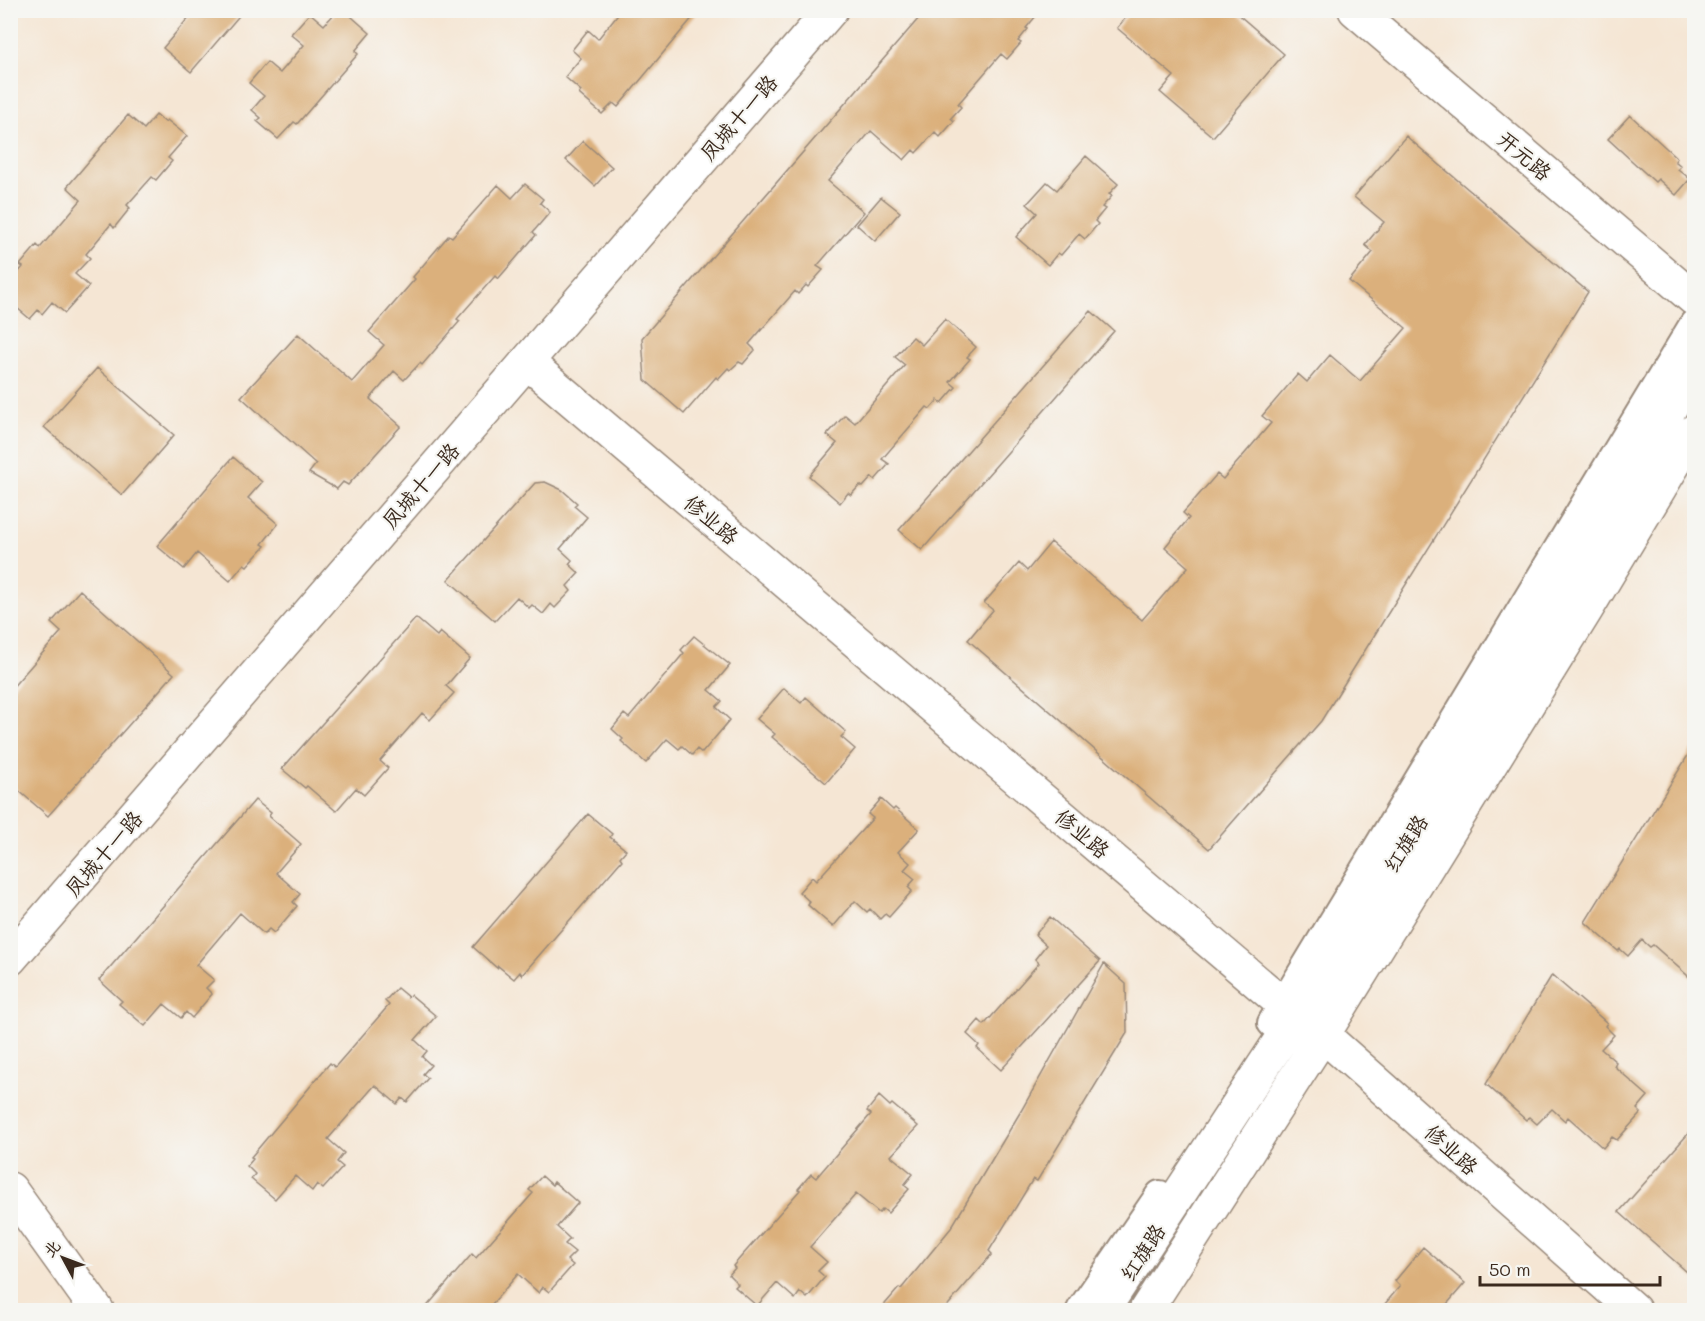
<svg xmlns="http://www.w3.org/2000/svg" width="1705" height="1321" viewBox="0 0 1705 1321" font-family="Mali,'LXGW WenKai TC',sans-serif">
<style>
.building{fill:#dbb07b}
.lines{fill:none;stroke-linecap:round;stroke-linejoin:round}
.street-casing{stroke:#988879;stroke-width:32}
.secondary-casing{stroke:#988879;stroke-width:36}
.primary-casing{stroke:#988879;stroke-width:36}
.street{stroke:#fff;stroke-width:28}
.secondary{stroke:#fff;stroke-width:33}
.primary{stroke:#fff;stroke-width:33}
.labels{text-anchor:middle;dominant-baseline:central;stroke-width:4.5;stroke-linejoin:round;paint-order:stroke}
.street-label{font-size:21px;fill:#3b2a1e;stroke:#f6f6f2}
</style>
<rect width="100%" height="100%" fill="#f6f6f2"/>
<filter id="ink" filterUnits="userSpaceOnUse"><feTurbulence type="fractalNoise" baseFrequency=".0167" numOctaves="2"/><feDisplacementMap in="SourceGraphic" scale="12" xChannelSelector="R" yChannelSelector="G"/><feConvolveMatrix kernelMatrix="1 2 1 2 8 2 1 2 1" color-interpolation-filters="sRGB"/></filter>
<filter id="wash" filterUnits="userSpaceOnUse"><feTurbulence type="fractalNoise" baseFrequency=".008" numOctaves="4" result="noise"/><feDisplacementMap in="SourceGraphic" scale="24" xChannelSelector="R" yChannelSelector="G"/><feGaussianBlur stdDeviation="1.35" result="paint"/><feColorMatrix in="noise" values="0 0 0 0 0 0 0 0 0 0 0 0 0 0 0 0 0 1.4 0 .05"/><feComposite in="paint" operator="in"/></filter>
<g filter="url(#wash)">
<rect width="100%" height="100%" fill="#f5e6d4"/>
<g id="blocks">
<!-- building -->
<path class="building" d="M195 10H244L191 72 163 48Z
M338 10H344L370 33 355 51 358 54 297 124 294 122 278 139 257 121 261 118 252 110 264 96 249 83 267 62 280 73 304 45 291 34 310 13 324 25Z
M621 10H699L618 107 613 103 602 114 579 94 581 91 565 77 581 58 572 50 588 30 598 39Z
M926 10H1041L1026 28 1028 29 1018 41 1021 43 1007 59 1001 54 958 104 961 107 951 118 954 121 940 137 935 132 916 153 913 150 904 160 871 131 828 181 864 212 817 266 823 270 808 287 806 285 798 294 795 291 749 344 755 350 743 364 739 362 730 370 728 368 718 379 716 377 684 414 645 380 642 338Z
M1132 10H1233L1284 54 1213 137 1160 92 1174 76 1117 28Z
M128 115 144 129 156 115 165 122 167 120 187 136 168 158 172 161 156 180 152 177 127 205 130 208 114 228 111 224 86 254 90 258 75 274 89 286 65 313 52 302 42 314 38 310 30 319 10 302V282L23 267 20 265 37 245 40 248 81 200 67 187Z
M1630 115 1677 158 1675 161 1681 166 1678 169 1690 179 1676 195 1658 179 1655 182 1608 139Z
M1406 136 1588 292 1321 721 1209 849 968 640 993 610 984 603 1019 563 1027 571 1051 542 1142 620 1188 567 1165 547 1189 518 1183 513 1217 474 1223 479 1271 423 1262 416 1298 374 1307 382 1330 355 1360 381 1406 328 1349 281 1373 252 1365 245 1384 222 1354 197Z
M583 141 612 167 595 186 566 160Z
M1086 156 1118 184 1109 194 1112 196 1102 207 1105 209 1095 221 1098 224 1085 239 1079 234 1061 255 1058 253 1048 265 1016 237 1037 213 1027 204 1047 182 1057 190Z
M525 184 543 199 540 203 550 212 533 232 536 235 498 279 495 276 457 319 460 321 422 365 420 363 404 380 394 371 370 399 401 426 348 485 343 482 337 489 309 473 316 464 241 397 298 334 352 382 384 345 369 332 415 279 413 277 449 235 452 237 498 185 512 198Z
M881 197 900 212 875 241 857 225Z
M1091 311 1114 331 922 550 899 530Z
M945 319 976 347 967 357 970 359 950 382 956 387 942 403 938 400 930 409 927 407 882 459 889 464 875 480 872 477 863 487 860 485 851 495 848 493 840 503 809 476 837 443 827 435 845 415 855 423 905 365 895 357 913 337 922 345Z
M97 368 174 435 122 495 44 427Z
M233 457 262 482 248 498 278 524 262 544 265 546 247 566 244 564 230 581 197 553 184 569 157 546Z
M545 482 562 490 577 503 574 506 587 517 560 549 572 560 569 564 579 573 567 586 571 591 555 608 551 604 543 614 532 605 529 608 517 597 495 621 448 580 535 483Z
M80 590 174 674 48 816 10 783V690L61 632 51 623Z
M416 618 437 636 440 632 470 658 446 686 454 693 430 720 422 713 380 761 388 768 364 795 356 788 336 811 307 786 305 788 282 769Z
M694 636 730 665 709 690 722 701 716 707 730 720 702 753 697 749 692 755 682 746 679 749 667 739 646 763 621 741 623 739 612 729 624 714 629 718 684 653 681 650Z
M784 688 801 703 806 697 846 732 841 737 855 749 826 783 772 737 775 734 757 719Z
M1695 744V982L1653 945 1650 947 1642 940 1628 956 1620 949 1618 951 1585 922Z
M881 799 893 810 895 808 919 829 898 852 910 863 904 870 915 879 908 887 912 891 889 917 885 914 880 919 870 909 867 912 855 901 833 927 808 905 810 902 799 892 812 877 816 881 873 818 868 814Z
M255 800 271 813 269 816 301 844 276 873 300 894 293 902 297 906 274 933 269 929 264 934 240 913 196 965 214 980 206 988 212 994 192 1018 186 1012 181 1018 164 1004 145 1026 119 1004 122 1001 99 980Z
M588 814 612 834 610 837 626 850 620 857 622 860 522 975 520 972 514 979 498 966 497 968 473 947Z
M1050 917 1100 961 1001 1070 977 1048 979 1045 967 1034 979 1020 984 1025 1039 963 1035 959 1046 945 1035 935Z
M1104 964 1126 984 1127 1033 1037 1181 1033 1179 989 1251 992 1254 943 1311H879L899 1288 901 1289 951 1228 1021 1111Z
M1552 975 1607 1023 1605 1026 1614 1035 1601 1049 1616 1062 1614 1066 1648 1096 1637 1109 1641 1113 1617 1140 1612 1137 1603 1148 1568 1117 1565 1121 1552 1109 1537 1124 1529 1117 1526 1120 1486 1084Z
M397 988 408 997 411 995 436 1016 415 1040 427 1051 422 1057 431 1065 423 1074 428 1078 407 1102 402 1098 397 1104 375 1085 328 1139 344 1153 337 1162 343 1167 323 1189 317 1184 312 1191 295 1176 275 1199 251 1179 255 1174 247 1166 253 1159 251 1157 330 1063 335 1067 389 1005 385 1001Z
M879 1096 890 1106 892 1104 918 1126 891 1156 913 1174 904 1185 909 1189 888 1213 883 1209 879 1213 856 1194 810 1247 827 1262 818 1271 825 1277 807 1298 800 1292 795 1299 777 1283 757 1306 735 1287 738 1284 729 1275 735 1268 733 1266 800 1190 798 1189 811 1174 816 1178 871 1114 867 1111Z
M1695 1126V1279L1619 1212Z
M542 1176 552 1185 554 1182 578 1203 557 1227 570 1239 565 1244 575 1252 567 1260 573 1265 549 1292 543 1287 539 1293 518 1274 486 1311H423L472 1254 476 1258 533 1193 529 1190Z
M1423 1247 1465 1283 1441 1311H1379L1400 1286 1395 1281Z"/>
</g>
</g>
<g filter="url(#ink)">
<use href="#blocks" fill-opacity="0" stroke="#988879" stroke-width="1.5"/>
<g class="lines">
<defs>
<path id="street" d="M1272 1023 1694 324
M1081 1310 1160 1195"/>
<path id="secondary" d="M1355 10 1694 299
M527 362 1284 1005 1323 1035 1634 1310
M10 959 831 10
M1103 1310 1297 1015 1534 638 1694 368
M1146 1310 1323 1035 1586 610 1694 431"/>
<path id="primary" d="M10 1189 97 1310"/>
</defs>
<!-- street casing -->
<use href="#street" class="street-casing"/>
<!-- secondary casing -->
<use href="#secondary" class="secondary-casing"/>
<!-- primary casing -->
<use href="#primary" class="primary-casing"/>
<!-- street -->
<use href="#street" class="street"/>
<!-- secondary -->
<use href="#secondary" class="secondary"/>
<!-- primary -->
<use href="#primary" class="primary"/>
</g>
</g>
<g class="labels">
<!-- street labels -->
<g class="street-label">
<text transform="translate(738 117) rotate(-49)">凤城十一路</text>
<text transform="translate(1525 155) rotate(40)">开元路</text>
<text transform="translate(420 485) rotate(-49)">凤城十一路</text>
<text transform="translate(712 519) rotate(40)">修业路</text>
<text transform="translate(1083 833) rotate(40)">修业路</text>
<text transform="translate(1405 843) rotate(-58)">红旗路</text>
<text transform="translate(103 853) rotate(-49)">凤城十一路</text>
<text transform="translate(1452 1149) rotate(42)">修业路</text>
<text transform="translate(1142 1252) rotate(-57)">红旗路</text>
</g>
</g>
<!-- margin -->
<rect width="1705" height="1321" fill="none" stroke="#f6f6f2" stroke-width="36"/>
<!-- north arrow -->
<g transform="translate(63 1258) rotate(311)" stroke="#f6f6f2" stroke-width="4.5" paint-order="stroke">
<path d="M0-4.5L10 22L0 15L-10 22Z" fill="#3b2a1e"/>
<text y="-9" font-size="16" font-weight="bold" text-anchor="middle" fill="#3b2a1e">北</text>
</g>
<!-- scale -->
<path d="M1480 1276v9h180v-9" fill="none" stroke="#3b2a1e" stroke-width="3"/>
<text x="1489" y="1276" font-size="18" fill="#3b2a1e" stroke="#f6f6f2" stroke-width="4.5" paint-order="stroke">50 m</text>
</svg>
